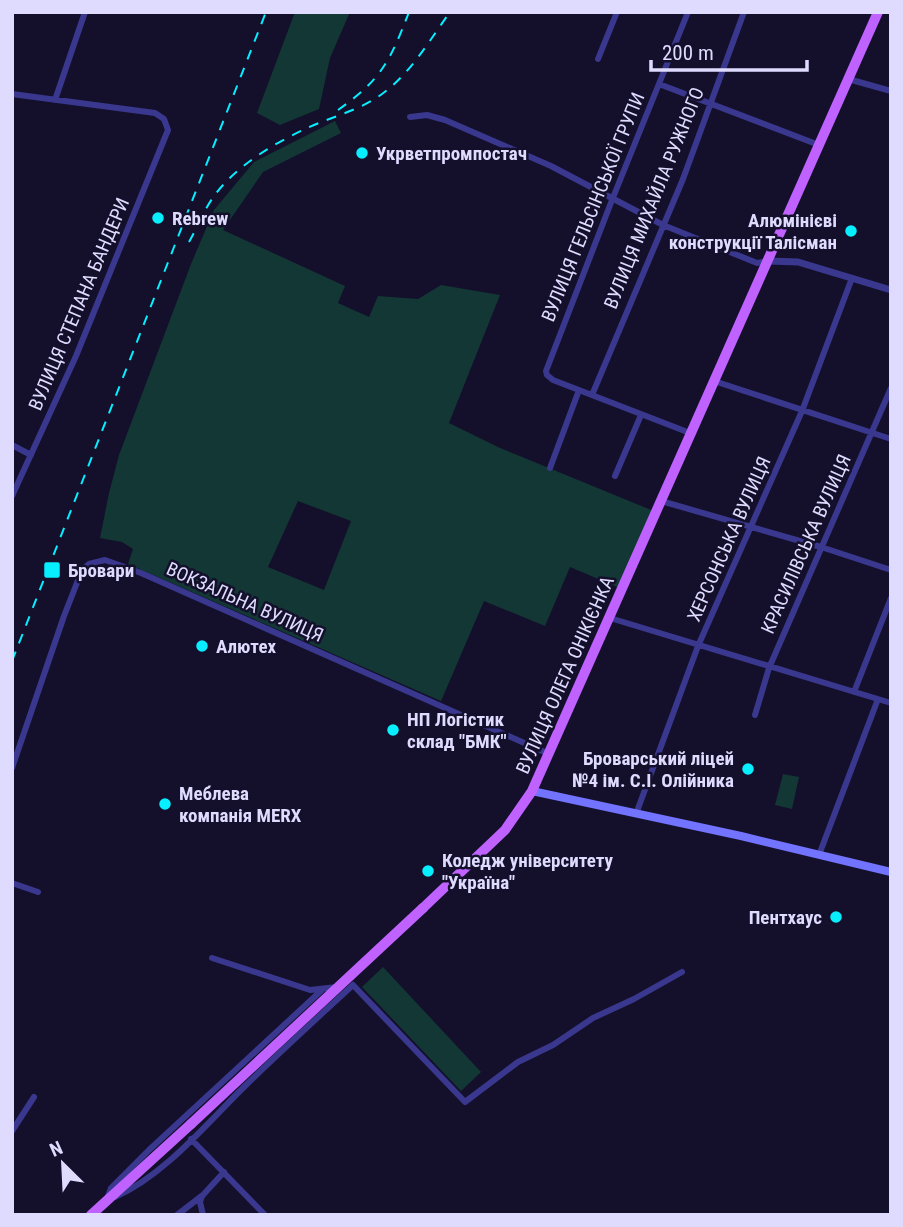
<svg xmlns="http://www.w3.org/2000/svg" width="903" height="1227" viewBox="0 0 903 1227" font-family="'Roboto Condensed',sans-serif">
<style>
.green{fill:#123734;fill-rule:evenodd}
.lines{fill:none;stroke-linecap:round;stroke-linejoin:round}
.minor{stroke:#39388e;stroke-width:6}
.tertiary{stroke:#39388e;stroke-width:7}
.secondary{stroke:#7273ff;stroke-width:8}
.primary{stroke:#bf62ff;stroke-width:10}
.rail{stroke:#07eeff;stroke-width:2;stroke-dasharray:10 9;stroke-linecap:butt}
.primary-bridge{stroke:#bf62ff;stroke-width:10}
.poi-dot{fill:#07eeff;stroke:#14102c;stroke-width:2.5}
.labels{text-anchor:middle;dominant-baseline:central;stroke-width:5;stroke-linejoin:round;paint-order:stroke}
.poi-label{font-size:19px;font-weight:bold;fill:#dedbff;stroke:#14102c;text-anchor:start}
.street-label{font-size:19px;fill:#dedbff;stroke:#14102c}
</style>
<rect width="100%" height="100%" fill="#14102c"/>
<!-- green -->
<path class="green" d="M295 12H350L330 58 319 109 280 125 257 113Z
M335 121 341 133 263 172 223 230 345 286 338 303 369 317 378 296 418 299 441 285 500 295 449 423 500 448 656 512 622 589 570 567 545 626 484 601 441 701 128 564 133 549 122 542 100 538 109 493 119 455 191 264 214 210 254 162ZM298 501 351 521 324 590 268 567Z
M783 774 799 777 792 809 775 805Z
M383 967 481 1072 461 1091 362 987Z"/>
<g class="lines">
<!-- minor -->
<path class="minor" d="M688 12 612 200 546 371 547 375 553 380 690 433
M598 59 617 12
M848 79 891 91
M659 84 819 145
M12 94 155 113 164 119 168 130 76 356 12 496
M55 100 85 12
M410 117 427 115 445 120 551 166 663 225 757 263 768 261
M714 381 891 439
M592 395 683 179 744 12
M12 445 31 455
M550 468 579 390
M615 476 641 415
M661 501 821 547 891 570
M610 618 891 703
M854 692 891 598
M755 715 769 668 891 388
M12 768 64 616 82 570 89 564 105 560 141 573 549 754
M636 814 698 646 802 411 852 278
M819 855 878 699
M12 883 38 892
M212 958 310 990 337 987
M353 985 465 1102 518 1062 553 1045 593 1018 634 999 682 972
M12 1131 34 1097
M191 1139 265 1215
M202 1196 200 1202 203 1215
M115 1197C165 1175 207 1123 246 1085 281 1051 317 1018 353 985
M107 1199 111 1188 149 1150 323 989
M177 1215 203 1195 224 1172"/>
<!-- tertiary -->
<path class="tertiary" d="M768 261 798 262 891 290"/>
<!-- secondary -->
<path class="secondary" d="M532 791 741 836 891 872"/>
<!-- primary -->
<path class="primary" d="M423 908 505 830 532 791 878 12
M91 1215 191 1124"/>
<!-- rail -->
<path class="rail" d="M338 110C382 79 390 61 409 12
M189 242C197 228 203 212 212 199 233 168 271 145 305 129 330 117 359 111 382 94 411 73 429 41 450 12
M12 661 266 12"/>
<!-- primary-bridge -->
<path class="primary-bridge" d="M191 1124 423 908"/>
</g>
<!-- markers -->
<g class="poi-dot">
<circle cx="362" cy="153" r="7"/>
<circle cx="158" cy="218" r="7"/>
<circle cx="851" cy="231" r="7"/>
<rect x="43" y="561" width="18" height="18" rx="3.5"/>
<circle cx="202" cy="646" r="7"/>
<circle cx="393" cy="730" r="7"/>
<circle cx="748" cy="769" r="7"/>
<circle cx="165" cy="804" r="7"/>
<circle cx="428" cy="871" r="7"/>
<circle cx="836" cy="917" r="7"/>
</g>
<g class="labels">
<!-- poi labels -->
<g class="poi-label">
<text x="376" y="153">Укрветпромпостач</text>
<text x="172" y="218">Rebrew</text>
<text x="837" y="220" text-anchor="end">Алюмінієві<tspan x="837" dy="22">конструкції Талісман</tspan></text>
<text x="68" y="570">Бровари</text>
<text x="216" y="646">Алютех</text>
<text x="407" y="719">НП Логістик<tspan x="407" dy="22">склад "БМК"</tspan></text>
<text x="734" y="758" text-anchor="end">Броварський ліцей<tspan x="734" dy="22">№4 ім. С.І. Олійника</tspan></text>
<text x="179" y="793">Меблева<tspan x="179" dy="22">компанія MERX</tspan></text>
<text x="442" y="860">Коледж університету<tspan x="442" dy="22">"Україна"</tspan></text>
<text x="822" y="917" text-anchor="end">Пентхаус</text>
</g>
<!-- street labels -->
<g class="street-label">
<text transform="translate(654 198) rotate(-68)">ВУЛИЦЯ МИХАЙЛА РУЖНОГО</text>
<text transform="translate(593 207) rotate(-68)">ВУЛИЦЯ ГЕЛЬСІНСЬКОЇ ГРУПИ</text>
<text transform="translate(79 304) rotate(-67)">ВУЛИЦЯ СТЕПАНА БАНДЕРИ</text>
<text transform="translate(729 539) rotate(-66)">ХЕРСОНСЬКА ВУЛИЦЯ</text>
<text transform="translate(806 544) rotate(-66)">КРАСИЛІВСЬКА ВУЛИЦЯ</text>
<text transform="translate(245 602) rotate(24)">ВОКЗАЛЬНА ВУЛИЦЯ</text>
<text transform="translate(565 675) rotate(-66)">ВУЛИЦЯ ОЛЕГА ОНІКІЄНКА</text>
</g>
</g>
<!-- border -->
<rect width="903" height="1227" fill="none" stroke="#dedbff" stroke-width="28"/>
<!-- north arrow -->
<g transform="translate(63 1164) rotate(336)" stroke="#14102c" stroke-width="5" paint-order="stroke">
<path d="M0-5L12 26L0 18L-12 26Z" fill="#dedbff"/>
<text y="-10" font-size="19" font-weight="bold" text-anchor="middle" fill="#dedbff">N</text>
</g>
<!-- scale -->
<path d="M651 60v10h156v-10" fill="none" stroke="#dedbff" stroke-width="3.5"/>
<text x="662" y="60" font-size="21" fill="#dedbff" stroke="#14102c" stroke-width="5" paint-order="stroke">200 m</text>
</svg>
